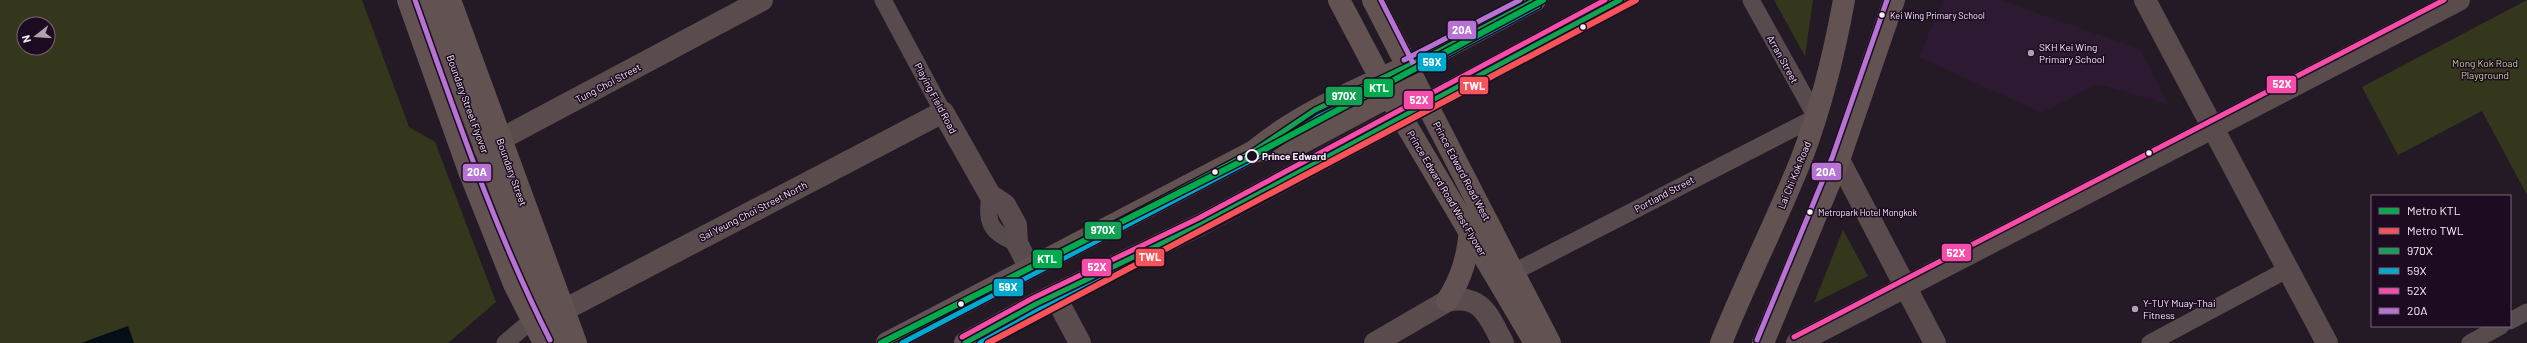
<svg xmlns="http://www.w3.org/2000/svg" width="2527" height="343" viewBox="0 0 2527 343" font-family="Barlow,sans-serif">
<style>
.built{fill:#2e1932}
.green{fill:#34371b;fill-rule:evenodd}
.water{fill:#030e17}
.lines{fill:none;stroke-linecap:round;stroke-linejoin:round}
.street{stroke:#574b4d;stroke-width:17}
.secondary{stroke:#5a4b4c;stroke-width:22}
.primary{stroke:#635252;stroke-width:22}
.bus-1-casing{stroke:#1d0b21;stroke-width:8}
.bus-2-casing{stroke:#1d0b21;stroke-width:8}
.bus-3-casing{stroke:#1d0b21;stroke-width:8}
.bus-4-casing{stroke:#1d0b21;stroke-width:8}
.bus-1{stroke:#13a252;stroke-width:5}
.bus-2{stroke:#00a9ce;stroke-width:5}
.bus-3{stroke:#f54da8;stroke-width:5}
.bus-4{stroke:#b673d3;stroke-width:5}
.metro-1-casing{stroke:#1d0b21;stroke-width:9}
.metro-2-casing{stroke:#1d0b21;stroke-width:9}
.metro-1{stroke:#00ab4e;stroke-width:6}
.metro-2{stroke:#f75359;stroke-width:6}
.bus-dot{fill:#f8ebfa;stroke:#1d0b21;stroke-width:1.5}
.poi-dot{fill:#aea2af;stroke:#1d0b21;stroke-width:1.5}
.stop-dot{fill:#1d0b21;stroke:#f8ebfa;stroke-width:2}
.labels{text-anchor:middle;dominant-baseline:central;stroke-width:3;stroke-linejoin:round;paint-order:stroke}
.bus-label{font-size:9px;fill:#f8ebfa;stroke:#1d0b21;text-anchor:start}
.poi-label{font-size:10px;fill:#f8ebfa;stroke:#1d0b21;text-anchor:start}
.street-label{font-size:10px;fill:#f8ebfa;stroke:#1d0b21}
.park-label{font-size:10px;fill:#c5d192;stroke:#1d0b21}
.stop-label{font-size:10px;font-weight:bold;fill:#f8ebfa;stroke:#1d0b21;text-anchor:start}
.line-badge{stroke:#1d0b21;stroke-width:1.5}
.badge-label{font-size:11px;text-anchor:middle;font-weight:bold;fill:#fff}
</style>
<rect width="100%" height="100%" fill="#241a25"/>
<!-- built -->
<path class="built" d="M1943 0H2000L2140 49 2168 104 2097 84 2042 113 1919 57Z"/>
<!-- green -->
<path class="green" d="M0 0H362L409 127 435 142 496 302 448 343H0ZM24 24H48V48H24Z
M1774 0H1813L1805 56Z
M2527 0V195L2482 111 2398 155 2362 87Z
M1843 230 1868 276 1814 303Z"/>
<!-- water -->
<path class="water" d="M128 326 134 343H81Z"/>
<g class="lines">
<!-- street -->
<path class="street" d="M883 0 943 112
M990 195C986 224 990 232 1017 243
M1514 272 1816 117 1751 0
M2510 321 2527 312
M505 343 532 320
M2150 343 2288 269
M2470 343 2501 326"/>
<!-- secondary -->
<path class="secondary" d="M2145 0 2327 343
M484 148 762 0
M1839 160 1935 343
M1055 296 1080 343
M564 310 943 112 990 195 1005 205 1016 225 1017 243 1029 267
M1375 343 1447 301C1482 293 1489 317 1503 343
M1797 343 2459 0"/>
<!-- primary -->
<path class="primary" d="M408 0 469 171 514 284 544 343
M430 0 556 340
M450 0 576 343
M1339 0 1395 106 1535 343
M1373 0 1550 343
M1254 151 1292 148 1386 98 1403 92
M1447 301C1462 277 1468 256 1470 228
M887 343 1254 151C1304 109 1367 86 1425 58 1462 40 1498 20 1535 0
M965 343 1036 304 1202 224 1620 0
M1721 343C1746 281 1776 222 1801 160 1821 108 1834 55 1844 0
M1763 343 1839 160 1894 0"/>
<defs>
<path id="bus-1" d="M887 343 1254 151 1315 110 1439 51 1535 0
M965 343 1036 304 1202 224 1620 0"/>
<path id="bus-2" d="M902 343 1257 157 1318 117 1442 57 1538 6
M980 343 1039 310 1205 230 1623 6"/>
<path id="bus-3" d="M962 337 1033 298 1199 218 1605 0
M1794 337 2444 0"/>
<path id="bus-4" d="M415 0C456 115 495 231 550 340
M1381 0 1413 63
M1404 60 1520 0
M1757 340 1832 158 1887 0"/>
</defs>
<!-- bus-1 casing -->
<use href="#bus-1" class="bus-1-casing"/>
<!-- bus-2 casing -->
<use href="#bus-2" class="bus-2-casing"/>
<!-- bus-3 casing -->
<use href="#bus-3" class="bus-3-casing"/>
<!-- bus-4 casing -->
<use href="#bus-4" class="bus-4-casing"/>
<!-- bus-1 -->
<use href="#bus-1" class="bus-1"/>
<!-- bus-2 -->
<use href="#bus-2" class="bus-2"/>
<!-- bus-3 -->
<use href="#bus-3" class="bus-3"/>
<!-- bus-4 -->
<use href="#bus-4" class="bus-4"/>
<defs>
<path id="metro-1" d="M881 343 1252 156 1543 0"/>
<path id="metro-2" d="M988 343 1636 0"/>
</defs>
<!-- metro-1 casing -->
<use href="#metro-1" class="metro-1-casing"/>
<!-- metro-2 casing -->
<use href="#metro-2" class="metro-2-casing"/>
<!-- metro-1 -->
<use href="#metro-1" class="metro-1"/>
<!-- metro-2 -->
<use href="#metro-2" class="metro-2"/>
</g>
<!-- markers -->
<g class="bus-dot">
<circle cx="1882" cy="15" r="3.5"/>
<circle cx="1583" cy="27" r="3.5"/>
<circle cx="2149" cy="153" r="3.5"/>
<circle cx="1240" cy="158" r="3.5"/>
<circle cx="1215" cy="172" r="3.5"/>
<circle cx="1810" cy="212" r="3.5"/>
<circle cx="961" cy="304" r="3.5"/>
</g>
<g class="poi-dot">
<circle cx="2031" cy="53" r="4"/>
<circle cx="2135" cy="309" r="4"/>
</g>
<circle class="stop-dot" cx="1252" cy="156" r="6"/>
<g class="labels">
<!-- bus labels -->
<g class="bus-label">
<text x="1890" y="15">Kei Wing Primary School</text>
<text x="1818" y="212">Metropark Hotel Mongkok</text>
</g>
<!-- poi labels -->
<g class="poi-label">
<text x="2039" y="47">SKH Kei Wing<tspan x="2039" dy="12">Primary School</tspan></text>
<text x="2143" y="303">Y-TUY Muay-Thai<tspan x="2143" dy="12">Fitness</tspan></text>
</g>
<!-- street labels -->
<g class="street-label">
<text transform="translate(1783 59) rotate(61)">Arran Street</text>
<text transform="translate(608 83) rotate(-28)">Tung Choi Street</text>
<text transform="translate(936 98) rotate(62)">Playing Field Road</text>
<text transform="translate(468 104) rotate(70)">Boundary Street Flyover</text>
<text transform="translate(1462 171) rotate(62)">Prince Edward Road West</text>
<text transform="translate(512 172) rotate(70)">Boundary Street</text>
<text transform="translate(1794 175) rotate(-68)">Lai Chi Kok Road</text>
<text transform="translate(1447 193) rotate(59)">Prince Edward Road West Flyover</text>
<text transform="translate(1664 194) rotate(-28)">Portland Street</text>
<text transform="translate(753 211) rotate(-27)">Sai Yeung Choi Street North</text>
</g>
<!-- park labels -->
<g class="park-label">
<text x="2485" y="63">Mong Kok Road<tspan x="2485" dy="12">Playground</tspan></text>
</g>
<!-- stop labels -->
<g class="stop-label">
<text x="1262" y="156">Prince Edward</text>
</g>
</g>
<g class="line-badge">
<rect x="1447" y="20" width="30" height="20" rx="4" fill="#b673d3"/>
<rect x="1417" y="52" width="30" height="20" rx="4" fill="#00a9ce"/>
<rect x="2266" y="75" width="31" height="19" rx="4" fill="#f54da8"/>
<rect x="1459" y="76" width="30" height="19" rx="4" fill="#f75359"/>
<rect x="1363" y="78" width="31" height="20" rx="4" fill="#00ab4e"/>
<rect x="1325" y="86" width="38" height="20" rx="4" fill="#13a252"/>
<rect x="1403" y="90" width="31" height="20" rx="4" fill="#f54da8"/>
<rect x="1811" y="162" width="31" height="19" rx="4" fill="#b673d3"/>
<rect x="462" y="163" width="30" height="19" rx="4" fill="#b673d3"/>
<rect x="1084" y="221" width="38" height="19" rx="4" fill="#13a252"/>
<rect x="1941" y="243" width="31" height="19" rx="4" fill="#f54da8"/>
<rect x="1135" y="248" width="30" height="19" rx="4" fill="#f75359"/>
<rect x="1032" y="249" width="31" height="20" rx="4" fill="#00ab4e"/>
<rect x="1081" y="258" width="31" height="19" rx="4" fill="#f54da8"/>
<rect x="993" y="278" width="31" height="19" rx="4" fill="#00a9ce"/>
</g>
<g class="badge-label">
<text x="1462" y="34">20A</text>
<text x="1432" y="66">59X</text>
<text x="2282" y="88">52X</text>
<text x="1474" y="90">TWL</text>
<text x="1379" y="92">KTL</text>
<text x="1344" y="100">970X</text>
<text x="1419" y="104">52X</text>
<text x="1826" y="176">20A</text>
<text x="477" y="176">20A</text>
<text x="1103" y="234">970X</text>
<text x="1956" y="257">52X</text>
<text x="1150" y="261">TWL</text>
<text x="1047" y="263">KTL</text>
<text x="1097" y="271">52X</text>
<text x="1008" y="291">59X</text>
</g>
<!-- legend -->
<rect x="2371" y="195" width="140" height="132" fill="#1d0b21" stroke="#756578"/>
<rect x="2379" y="208" width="20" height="6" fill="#00ab4e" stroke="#756578"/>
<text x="2407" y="215" font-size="12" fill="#f8ebfa">Metro KTL</text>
<rect x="2379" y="228" width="20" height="6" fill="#f75359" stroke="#756578"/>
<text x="2407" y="235" font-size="12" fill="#f8ebfa">Metro TWL</text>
<rect x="2379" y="248" width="20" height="6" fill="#13a252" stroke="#756578"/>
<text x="2407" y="255" font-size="12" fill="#f8ebfa">970X</text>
<rect x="2379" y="268" width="20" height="6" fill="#00a9ce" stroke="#756578"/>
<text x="2407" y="275" font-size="12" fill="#f8ebfa">59X</text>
<rect x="2379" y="288" width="20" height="6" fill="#f54da8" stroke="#756578"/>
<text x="2407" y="295" font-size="12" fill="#f8ebfa">52X</text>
<rect x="2379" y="308" width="20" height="6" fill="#b673d3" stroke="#756578"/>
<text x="2407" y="315" font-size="12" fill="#f8ebfa">20A</text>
<!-- north arrow -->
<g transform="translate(36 36) rotate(253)"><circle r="19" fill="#1d0b21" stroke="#756578"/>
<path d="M0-3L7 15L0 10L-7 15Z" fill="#aea2af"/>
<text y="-6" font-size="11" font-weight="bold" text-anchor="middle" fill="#f8ebfa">N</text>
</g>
</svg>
